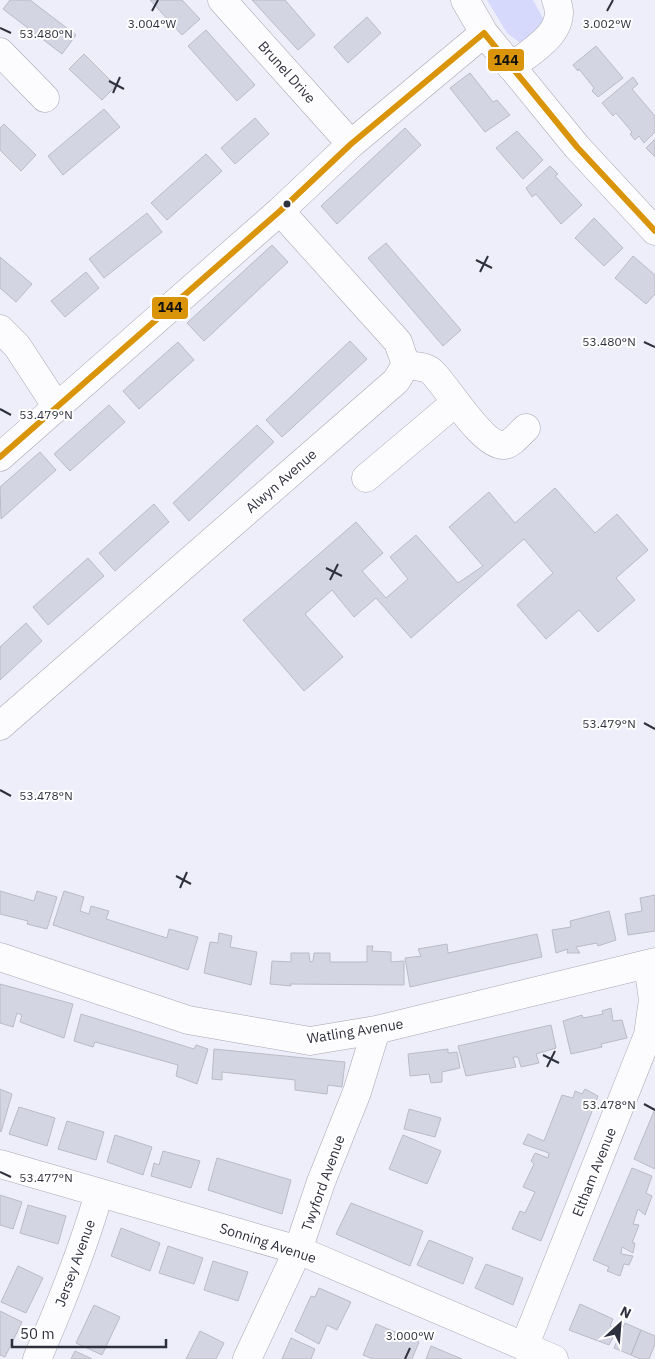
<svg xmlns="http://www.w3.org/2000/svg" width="655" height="1359" viewBox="0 0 655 1359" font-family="'IBM Plex Sans',sans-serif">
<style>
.green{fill:#d6d9fb}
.building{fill:#d4d5e2;stroke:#babbc6}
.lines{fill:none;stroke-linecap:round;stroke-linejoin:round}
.minor-casing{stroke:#a6a6b2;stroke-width:29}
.minor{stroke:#fcfcfe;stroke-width:28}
.bus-1-casing{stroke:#fff;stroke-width:10}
.bus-1{stroke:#d99409;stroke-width:6}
.ticks{fill:none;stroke:#2f303e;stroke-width:2}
.bus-dot{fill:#2f303e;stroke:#fff;stroke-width:2}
.labels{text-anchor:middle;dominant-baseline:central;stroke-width:4;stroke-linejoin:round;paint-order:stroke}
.street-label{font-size:14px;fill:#2f303e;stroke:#fff}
.ticks-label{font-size:12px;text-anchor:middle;fill:#2f303e;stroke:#fff;stroke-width:4;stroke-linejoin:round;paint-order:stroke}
.line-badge{stroke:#fff;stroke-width:2}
.pale-badge-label{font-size:14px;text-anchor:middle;font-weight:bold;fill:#111}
</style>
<rect width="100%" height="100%" fill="#edeef9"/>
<!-- green -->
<path class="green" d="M487 0H533L544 20 531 51 507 33Z"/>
<!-- building -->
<path class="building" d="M10 0H30L76 35 62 54 3 9Z
M150 0H182L200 19 182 35Z
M252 0H285L315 35 298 50Z
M367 17 381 33 348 63 334 47Z
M206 30 255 85 237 101 188 46Z
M596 46 623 78 598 97 592 91 594 88 579 69 578 71 573 65Z
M84 54 116 86 102 100 69 69Z
M470 73 493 102 497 100 510 115 485 132 450 88Z
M633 77 638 84 632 89 655 116V132L644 143 639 136 635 140 630 134 632 132 616 113 613 116 602 103Z
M104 109 120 127 63 175 48 156Z
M255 118 269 134 235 164 221 148Z
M4 124 36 155 21 171 0 150V128Z
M405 128 421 145 337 224 321 206Z
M517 131 543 160 523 179 496 148Z
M655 139V157L646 148Z
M206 154 222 171 167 220 151 203Z
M550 166 558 174 555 176 582 205 561 224 536 194 532 197 526 188Z
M147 213 162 232 104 278 89 259Z
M594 218 623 248 604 266 575 238Z
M386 243 461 330 443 346 368 258Z
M272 245 288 262 204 341 187 323Z
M633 256 655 275V294L646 304 615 278Z
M0 257 32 284 16 302 0 288Z
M86 272 99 288 65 317 51 301Z
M350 341 367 359 282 437 266 420Z
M178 342 194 360 139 409 123 391Z
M109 405 125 422 70 471 54 454Z
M257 425 274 442 189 521 173 503Z
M40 452 56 470 1 519 0 487Z
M555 488 595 533 617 514 648 550 616 578 635 600 598 632 579 610 546 639 517 605 553 573 524 539 411 638 376 598 354 617 332 590 305 614 343 657 304 691 243 620 356 522 383 553 362 571 386 598 408 579 390 557 416 535 458 583 483 566 449 527 489 492 515 523Z
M154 504 169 522 115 571 99 553Z
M88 558 104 576 48 625 33 607Z
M26 623 42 641 0 680V647Z
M0 891 34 901 37 891 57 897 47 929 27 924 28 921 0 914Z
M64 891 84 897 80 911 89 914 91 906 109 911 106 919 167 938 169 929 198 937 188 970 53 925Z
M655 895V931L628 935 625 914 642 911 640 898Z
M609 911 616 940 598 946 597 943 576 947 580 953H567L568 949 556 953 552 930 571 927 570 921Z
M219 933 232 936 230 947 257 952 251 985 204 973 210 942 218 943Z
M537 934 542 957 410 987 405 958 421 956 418 949 447 944 448 953Z
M367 946H373L372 951 391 952V962L404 961V985L290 984 291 986 270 984 272 961 291 962V953H309L310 962 313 961 314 953H330V962H367Z
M0 984 73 1004 64 1038 20 1022 22 1015 17 1013 13 1027 0 1023Z
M611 1008 613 1021 622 1020 627 1038 601 1044 602 1047 571 1054 563 1021 582 1015 583 1018 603 1014 602 1011Z
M81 1014 194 1049 196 1045 208 1049 197 1084 176 1076 178 1065 95 1042 93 1047 74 1041Z
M551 1025 556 1048 536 1054 539 1063 521 1067 518 1057H513L516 1067 466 1076 458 1046Z
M214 1049 345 1062 342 1087 328 1085 327 1094 295 1090V1080L222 1072V1080L212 1079Z
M448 1049V1053L457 1052 460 1068 442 1072V1082L431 1083 429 1074 410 1076 408 1054Z
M0 1089 12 1094 1 1132 0 1131Z
M585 1089 598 1096 541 1241 512 1229 520 1211 525 1213 535 1192 523 1187 534 1164 531 1161 535 1153 548 1158 549 1153 523 1144 528 1134 544 1141 562 1095 573 1098 575 1091 582 1094Z
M19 1107 55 1118 47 1146 9 1134Z
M409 1109 441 1118 435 1137 404 1129Z
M655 1109V1169L634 1159Z
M67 1121 104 1132 96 1160 58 1149Z
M115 1135 152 1147 143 1175 107 1162Z
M403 1135 441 1151 427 1184 389 1169Z
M163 1151 200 1161 191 1188 151 1176 154 1163 159 1165Z
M217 1158 291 1180 282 1214 208 1190Z
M632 1168 652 1176 646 1193 652 1196 645 1215 638 1209 633 1224 639 1225 632 1243H635L633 1253 622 1247 621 1254 633 1256 629 1265 624 1264 620 1276 607 1271 609 1267 593 1260Z
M0 1195 22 1202 13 1229 0 1225Z
M351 1203 423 1231 410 1266 336 1234Z
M28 1205 66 1216 58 1244 20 1233Z
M121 1228 160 1243 150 1271 111 1256Z
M429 1240 473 1258 463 1284 417 1265Z
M168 1246 203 1258 194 1284 159 1273Z
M213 1261 248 1272 238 1301 204 1290Z
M486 1264 523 1278 513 1305 475 1288Z
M18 1266 43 1278 26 1313 1 1302Z
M319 1288 351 1302 337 1330 327 1325 319 1344 295 1331 311 1296 315 1297Z
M580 1304 613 1319 610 1326 617 1330 609 1345 569 1330Z
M94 1305 120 1317 102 1355 76 1343Z
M0 1311 22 1322 5 1357 0 1355Z
M625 1323 641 1330 631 1355 614 1348Z
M376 1324 419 1342 412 1359H373L363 1355Z
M641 1330 655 1336V1344L649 1359H640L631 1355Z
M200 1331 224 1343 216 1359H186Z
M291 1338 315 1349 311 1359H282Z
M431 1346 462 1359H426Z
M75 1351 92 1359H71Z"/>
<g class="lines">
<defs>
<path id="minor" d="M222 0 351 144
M465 0 484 33 577 147 655 231
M0 52 45 98
M511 67C531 51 570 31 556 0
M280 211 398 342 406 365
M0 329 17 346 57 407
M406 365C414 366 426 366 432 372 447 386 483 448 505 445 513 443 520 433 526 428
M0 457 280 211 351 144 484 33
M366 478 456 402
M0 726 396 381 406 365
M0 957 188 1020 310 1041 376 1030 655 962
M0 1164 298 1250 554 1359
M524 1347 648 1035 653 1000 648 964
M37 1359C61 1304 83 1250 99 1193
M247 1359 298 1250 321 1182 357 1092 376 1030"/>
</defs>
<!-- minor casing -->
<use href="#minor" class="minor-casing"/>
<!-- minor -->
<use href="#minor" class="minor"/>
<defs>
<path id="bus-1" d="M0 457 280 211 351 144 484 33 577 147 655 231"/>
</defs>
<!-- bus-1 casing -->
<use href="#bus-1" class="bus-1-casing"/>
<!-- bus-1 -->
<use href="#bus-1" class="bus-1"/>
</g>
<!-- ticks -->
<path class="ticks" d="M152 11 158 0M607 11 613 0M0 28 11 33M109 81 124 89M113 93 120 77M476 260 492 268M480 272 488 256M644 342 655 347M0 409 11 415M326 568 342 576M330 580 338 564M644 723 655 729M0 790 11 796M176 876 191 884M180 888 187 872M543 1055 559 1063M547 1067 555 1051M644 1104 655 1110M0 1172 11 1177M405 1359 410 1348"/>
<!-- markers -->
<circle class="bus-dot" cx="287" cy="204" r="4.5"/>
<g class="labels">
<!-- street labels -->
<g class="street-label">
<text transform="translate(287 72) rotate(48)">Brunel Drive</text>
<text transform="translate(281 481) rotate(-41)">Alwyn Avenue</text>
<text transform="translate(355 1031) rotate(-9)">Watling Avenue</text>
<text transform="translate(594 1172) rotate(-68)">Eltham Avenue</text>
<text transform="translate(323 1183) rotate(-70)">Twyford Avenue</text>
<text transform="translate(268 1243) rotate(18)">Sonning Avenue</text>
<text transform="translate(75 1263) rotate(-70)">Jersey Avenue</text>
</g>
</g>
<g class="ticks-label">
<text x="152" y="28">3.004°W</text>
<text x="607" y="28">3.002°W</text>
<text x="46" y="38">53.480°N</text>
<text x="609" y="346">53.480°N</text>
<text x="46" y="419">53.479°N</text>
<text x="609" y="728">53.479°N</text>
<text x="46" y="800">53.478°N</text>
<text x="609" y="1109">53.478°N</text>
<text x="46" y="1182">53.477°N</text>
<text x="410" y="1340">3.000°W</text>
</g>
<g class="line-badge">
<rect x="487" y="48" width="38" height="24" rx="5" fill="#d99409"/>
<rect x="151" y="296" width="38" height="24" rx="5" fill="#d99409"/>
</g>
<g class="pale-badge-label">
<text x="506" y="65">144</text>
<text x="170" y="312">144</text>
</g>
<!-- north arrow -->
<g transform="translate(620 1324) rotate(26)" stroke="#ffffff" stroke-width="4" paint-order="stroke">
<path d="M0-4L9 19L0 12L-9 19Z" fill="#2f303e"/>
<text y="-8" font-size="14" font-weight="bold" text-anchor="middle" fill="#2f303e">N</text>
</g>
<!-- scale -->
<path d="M12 1339v8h154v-8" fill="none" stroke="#2f303e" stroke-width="2.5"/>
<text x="20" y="1339" font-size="15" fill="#2f303e" stroke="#ffffff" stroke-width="4" paint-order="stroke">50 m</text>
</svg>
